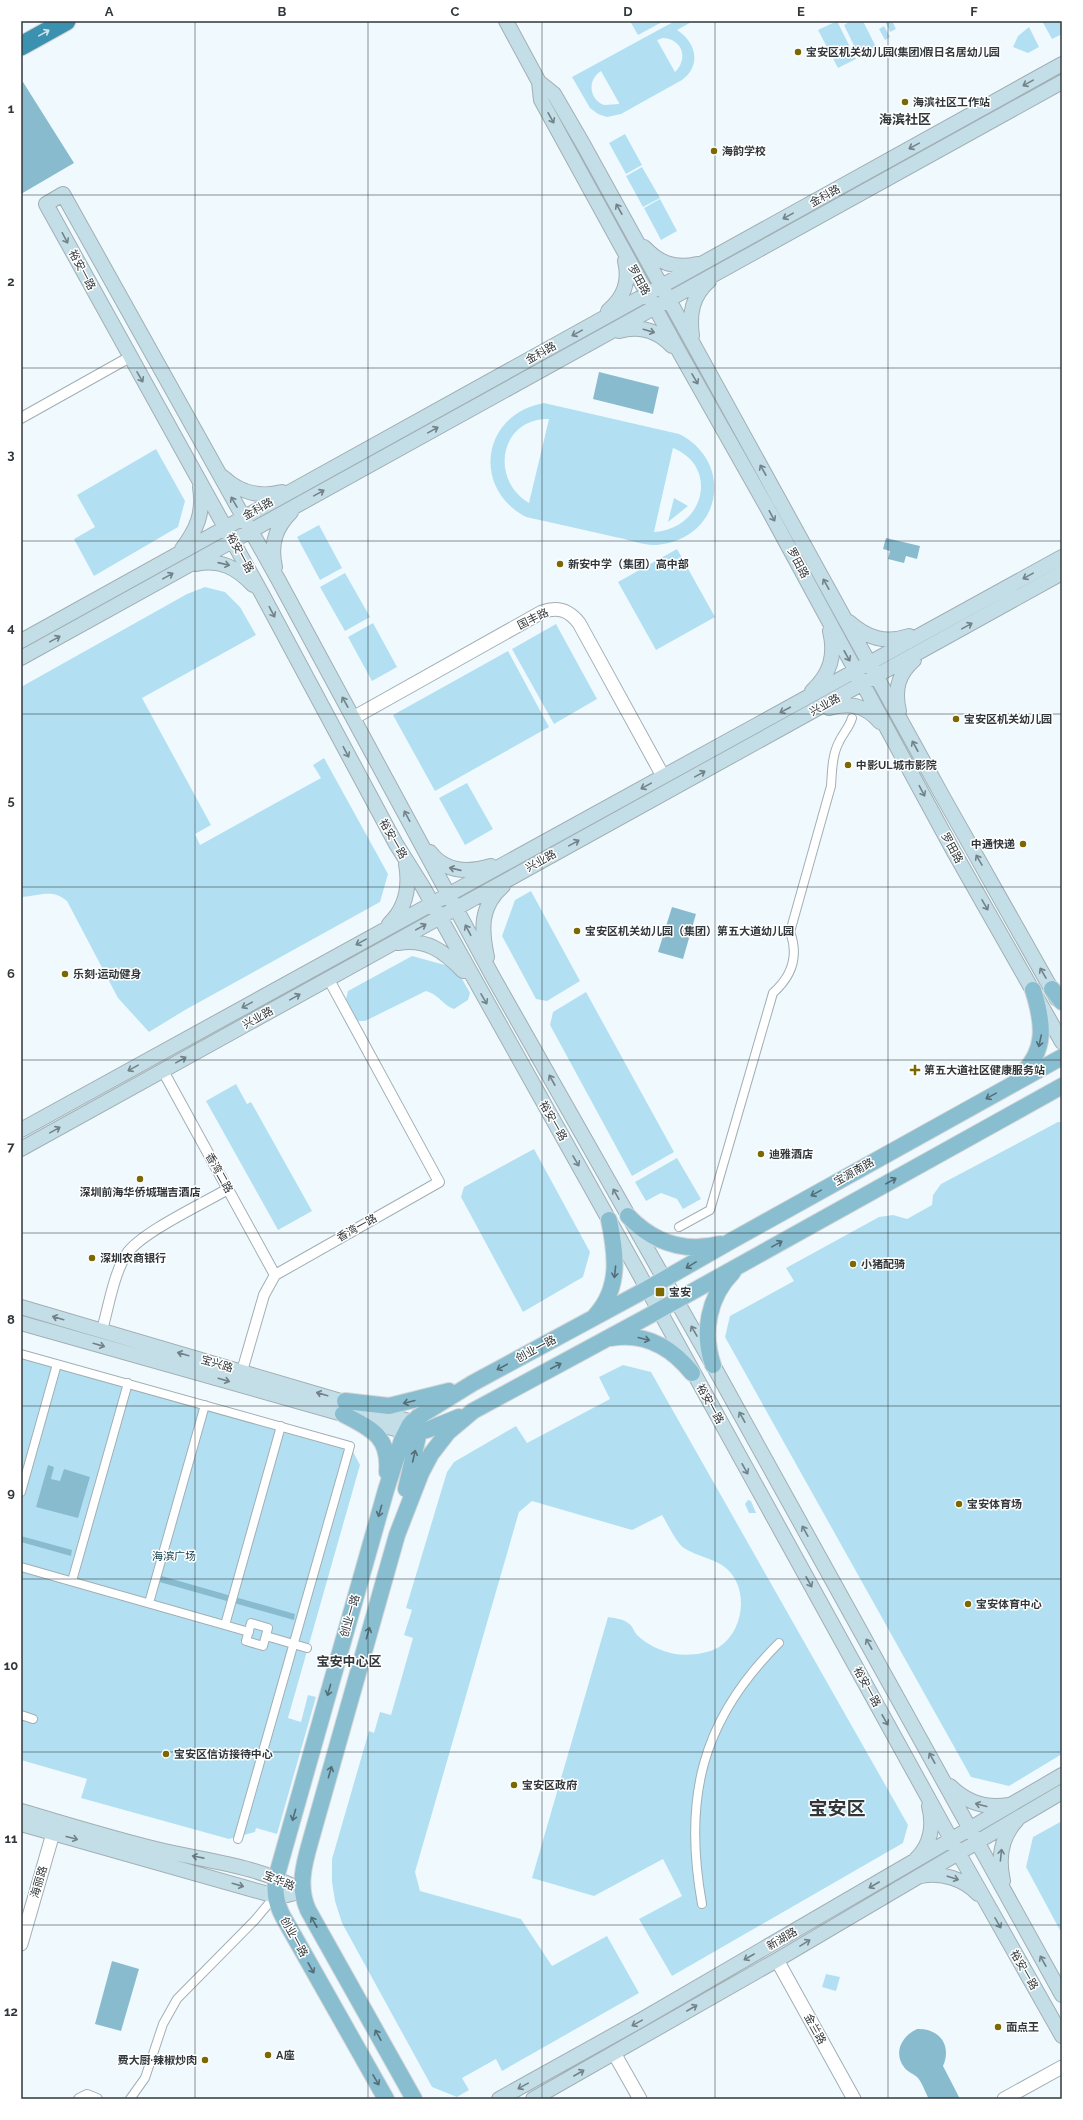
<svg xmlns="http://www.w3.org/2000/svg" width="1083" height="2120" viewBox="0 0 1083 2120" font-family="Raleway,'Noto Sans SC',sans-serif">
<style>
.green{fill:#b2e0f2;fill-rule:evenodd}
.water{fill:#89bbce}
.lines{fill:none;stroke-linecap:round;stroke-linejoin:round}
.pedestrian-casing{stroke:#a1afb5;stroke-width:10}
.minor-casing{stroke:#a1afb5;stroke-width:12}
.tertiary-casing{stroke:#a1afb5;stroke-width:15}
.secondary-casing{stroke:#a1afb5;stroke-width:16}
.primary-casing{stroke:#d6d7d8;stroke-width:18}
.motorway-casing{stroke:#d6d7d8;stroke-width:21}
.pedestrian{stroke:#fff;stroke-width:8}
.minor{stroke:#fff;stroke-width:10}
.tertiary{stroke:#fff;stroke-width:13}
.secondary{stroke:#c4dee7;stroke-width:14}
.primary{stroke:#89bed0;stroke-width:16}
.motorway{stroke:#3b92b0;stroke-width:19}
.oneway{stroke:#cee4eb}
.oneway2{stroke:#738288}
.oneway3{stroke:#546d76}
.grid{fill:none;stroke:#31373a;stroke-width:1;stroke-opacity:0.55}
.poi-dot{fill:#7b6800;stroke:#fff;stroke-width:1.5}
.labels{text-anchor:middle;dominant-baseline:central;stroke-width:3;stroke-linejoin:round;paint-order:stroke}
.poi-label{font-size:11px;font-weight:bold;fill:#31373a;stroke:#fff;text-anchor:start}
.street-label{font-size:11px;fill:#31373a;stroke:#fff}
.park-label{font-size:11px;fill:#0f3c4a;stroke:#fff}
.quarter-label{font-size:13px;font-weight:bold;fill:#31373a;stroke:#fff}
.town-label{font-size:19px;font-weight:bold;fill:#31373a;stroke:#fff}
.neatline{fill:none;stroke:#31373a;stroke-width:1.5}
.grid-label{font-size:13px;text-anchor:middle;font-weight:bold;fill:#31373a}
</style>
<rect width="100%" height="100%" fill="#f0fafe"/>
<!-- green -->
<path class="green" d="M630 21H664L638 35Z
M675 21H693L677 30C696 42 702 65 682 80L621 114 607 117 598 114 590 108 572 77ZM663 38C682 39 689 58 675 72L657 40ZM601 71 619 103V104L604 105C589 99 587 80 601 71Z
M837 21 856 59 838 68 818 30Z
M851 21H863L876 47 859 56 844 25Z
M885 21H892L896 29 890 32Z
M1042 21H1062V34L1052 39Z
M884 26 890 37 885 40 879 29Z
M1029 27 1039 47 1028 53 1013 47 1018 36Z
M625 134 642 165 626 174 609 143Z
M642 167 660 198 643 207 626 176Z
M660 199 677 231 661 240 644 208Z
M544 403 679 434C698 443 713 462 714 483 717 519 688 544 654 545 642 545 627 539 615 537 586 530 556 524 526 517 471 488 482 414 544 403ZM549 419 529 503C489 479 500 418 549 419ZM673 448C720 467 704 529 654 532Z
M156 449 185 501 178 527 94 576 74 539 95 527 77 495Z
M674 498 688 506 668 522Z
M319 525 342 568 320 580 297 537Z
M677 549 715 617 656 650 618 582Z
M345 573 370 617 345 631 320 587Z
M205 587 225 592 240 607 256 635 142 698 211 825 195 834 200 845 321 778 313 765 324 758 388 874 380 902 185 1010 149 1032 118 998 67 901C52 888 39 896 21 897V687L187 594Z
M373 623 397 667 372 681 348 637Z
M556 624 597 699 554 724 512 649Z
M508 651 549 727 435 791 393 715Z
M467 783 493 829 465 845 439 798Z
M531 891 580 981 547 1001 536 999 502 936 515 900Z
M412 956 456 968 470 993 468 1000 454 1009C441 1004 441 996 426 991L365 1021H356L346 999 348 991Z
M586 992 674 1152 632 1176 550 1025 553 1012Z
M236 1084 247 1104 251 1102 312 1211 278 1230 206 1101Z
M1058 1122H1062V1754L1009 1786 971 1777 725 1337 730 1316 794 1281 786 1268 879 1217 893 1215 907 1219 932 1205 933 1195 941 1184Z
M534 1149 590 1252 583 1277 523 1312 461 1197 464 1187Z
M677 1158 701 1199 683 1209 677 1199 661 1193 646 1201 635 1182Z
M21 1354 350 1446 360 1465 288 1718 301 1722 308 1695 316 1697 277 1834 256 1828 255 1832 229 1839 81 1798 87 1779 21 1760Z
M623 1365 651 1372 908 1825 903 1843 672 1976 639 1919 682 1896 663 1859 594 1896 532 1878 608 1617C613 1618 624 1619 628 1623 632 1625 634 1631 637 1635 647 1645 661 1651 675 1654 688 1656 708 1654 719 1647 741 1633 748 1598 733 1576 721 1558 701 1559 684 1548 677 1544 667 1523 662 1515L632 1530 532 1501 519 1512 415 1872 420 1891 521 1919 552 1966 607 1936 639 1993 502 2071 496 2059 462 2078 469 2090 457 2097 432 2087 342 1923 335 1901 332 1882V1859L369 1731 374 1733 380 1712 391 1715 413 1638 404 1635 412 1610 406 1608 447 1472 454 1462 516 1426 527 1443 610 1399 599 1377Z
M748 1500 751 1501 756 1513H749L745 1504Z
M1062 1821V1934L1026 1867 1033 1837Z
M826 1974 840 1977 836 1991 822 1987Z"/>
<!-- water -->
<path class="water" d="M23 82 74 163 21 194V84Z
M599 372 659 387 653 414 593 399Z
M886 538 920 546 917 559 906 556 904 563 888 559 890 551 883 549Z
M672 907 696 914 683 959 658 952Z
M48 1465 54 1467 51 1479 60 1481 64 1469 90 1477 78 1518 36 1507Z
M21 1536 72 1550 71 1556 21 1542Z
M158 1575 295 1614 294 1620 156 1581Z
M112 1961 139 1969 121 2031 95 2024Z
M917 2029C940 2028 952 2046 943 2066L960 2099H929C925 2092 922 2082 917 2077 913 2073 907 2072 904 2067 893 2052 902 2036 917 2029Z"/>
<g class="lines">
<defs>
<path id="pedestrian" d="M679 1227 710 1210 773 993C792 976 799 956 790 932L831 786C832 772 832 755 839 742 843 733 849 728 852 718
M21 1354 350 1446 238 1839
M21 1492 57 1364
M21 1567 249 1632
M72 1581 128 1383
M149 1603 205 1405
M251 1623 268 1628 263 1646 246 1641Z
M225 1625 281 1426
M266 1636 307 1648
M21 1715 33 1719
M702 1904C683 1799 701 1720 779 1643
M130 2099 145 2078 163 2024 177 1999 255 1920 275 1896"/>
<path id="minor" d="M21 418 130 357
M163 1071 275 1275
M102 1330C108 1309 114 1273 126 1255 138 1234 204 1203 228 1189
M242 1371 264 1295 275 1275 439 1182 328 978
M79 2099 87 2095 97 2099"/>
<path id="tertiary" d="M353 718 542 612C558 606 569 610 579 623L663 776
M21 1944 56 1823
M777 1960 854 2099
M614 2053 640 2099
M1004 2099 1062 2067"/>
<path id="secondary" d="M506 21 539 82 554 94 583 144 943 797 1057 999
M539 82 541 100 681 355 768 509 954 852 1062 1042
M644 247C659 263 674 269 697 264
M608 311C624 297 630 282 625 261
M619 331C640 325 657 330 672 346
M692 336C689 314 692 296 709 281
M223 477C239 492 260 498 282 492
M182 549C197 529 204 513 200 487
M196 564C220 559 236 567 253 585
M275 567C270 545 275 528 291 512
M849 622C867 638 885 644 909 636
M21 641 1062 64
M21 658 1062 82
M812 691C830 674 836 656 830 631
M829 708C850 702 865 705 880 722
M899 711C894 690 898 674 914 660
M430 852C445 872 468 873 491 866
M389 924C406 908 410 887 406 864
M398 943C426 938 444 951 463 971
M487 957C481 929 480 906 503 886
M21 1130 1062 557
M21 1149 1062 573
M21 1307 412 1422
M21 1323 406 1432
M950 1786C967 1803 986 1809 1009 1805
M21 1811C66 1824 111 1838 156 1849 205 1861 258 1865 302 1891
M21 1824 275 1896 287 1895 302 1891
M916 1859C931 1845 934 1825 929 1806
M921 1876C942 1872 964 1879 978 1894
M1003 1881C998 1859 1001 1837 1017 1820
M1062 1995 713 1365 493 977 279 581 63 194 46 204 262 594 396 844 423 887 637 1270 963 1861 1062 2036
M499 2099 641 2020 1062 1775
M533 2099 777 1960 1062 1792"/>
<path id="primary" d="M1052 989 1062 1002
M1019 1076C1048 1051 1043 1022 1033 990
M628 1216C653 1242 684 1253 720 1244
M595 1316C621 1288 616 1254 609 1220
M611 1338C646 1332 672 1348 692 1373
M713 1365C702 1333 708 1297 733 1272
M345 1401 389 1406 449 1391
M343 1414C371 1429 390 1436 387 1472
M409 1432 427 1430 459 1417
M406 1489 419 1432 416 1425 412 1422
M386 2099 286 1922C277 1907 274 1895 276 1878L386 1490 402 1440 409 1426 418 1417 473 1383 647 1289 731 1241 1062 1057
M414 2099 308 1910C296 1883 306 1858 313 1832L397 1535 421 1473 431 1454 448 1432 473 1411 645 1318 1062 1086"/>
<path id="motorway" d="M21 46 66 21"/>
</defs>
<!-- pedestrian casing -->
<use href="#pedestrian" class="pedestrian-casing"/>
<!-- minor casing -->
<use href="#minor" class="minor-casing"/>
<!-- tertiary casing -->
<use href="#tertiary" class="tertiary-casing"/>
<!-- secondary casing -->
<use href="#secondary" class="secondary-casing"/>
<!-- primary casing -->
<use href="#primary" class="primary-casing"/>
<!-- motorway casing -->
<use href="#motorway" class="motorway-casing"/>
<!-- pedestrian -->
<use href="#pedestrian" class="pedestrian"/>
<!-- minor -->
<use href="#minor" class="minor"/>
<!-- tertiary -->
<use href="#tertiary" class="tertiary"/>
<!-- secondary -->
<use href="#secondary" class="secondary"/>
<!-- primary -->
<use href="#primary" class="primary"/>
<!-- motorway -->
<use href="#motorway" class="motorway"/>
</g>
<!-- one-way arrows -->
<defs><path id="oneway-shaft" d="M-6 0H5M1.5-3L5.5 0L1.5 3" fill="none" stroke-width="1.6" stroke-linecap="round" stroke-linejoin="round"/></defs>
<use class="oneway" href="#oneway-shaft" transform="translate(44 33) rotate(-29)"/>
<g class="oneway2">
<use href="#oneway-shaft" transform="translate(1028 83) rotate(151)"/>
<use href="#oneway-shaft" transform="translate(551 118) rotate(61)"/>
<use href="#oneway-shaft" transform="translate(914 146) rotate(151)"/>
<use href="#oneway-shaft" transform="translate(619 209) rotate(-119)"/>
<use href="#oneway-shaft" transform="translate(788 216) rotate(151)"/>
<use href="#oneway-shaft" transform="translate(65 238) rotate(62)"/>
<use href="#oneway-shaft" transform="translate(649 331) rotate(16)"/>
<use href="#oneway-shaft" transform="translate(577 333) rotate(151)"/>
<use href="#oneway-shaft" transform="translate(140 377) rotate(60)"/>
<use href="#oneway-shaft" transform="translate(695 379) rotate(60)"/>
<use href="#oneway-shaft" transform="translate(433 430) rotate(-29)"/>
<use href="#oneway-shaft" transform="translate(763 470) rotate(-119)"/>
<use href="#oneway-shaft" transform="translate(319 493) rotate(-29)"/>
<use href="#oneway-shaft" transform="translate(234 502) rotate(-120)"/>
<use href="#oneway-shaft" transform="translate(772 516) rotate(62)"/>
<use href="#oneway-shaft" transform="translate(224 564) rotate(13)"/>
<use href="#oneway-shaft" transform="translate(168 576) rotate(-29)"/>
<use href="#oneway-shaft" transform="translate(1028 576) rotate(151)"/>
<use href="#oneway-shaft" transform="translate(826 584) rotate(-119)"/>
<use href="#oneway-shaft" transform="translate(272 612) rotate(62)"/>
<use href="#oneway-shaft" transform="translate(967 626) rotate(-29)"/>
<use href="#oneway-shaft" transform="translate(55 639) rotate(-29)"/>
<use href="#oneway-shaft" transform="translate(847 656) rotate(61)"/>
<use href="#oneway-shaft" transform="translate(345 702) rotate(-119)"/>
<use href="#oneway-shaft" transform="translate(785 710) rotate(152)"/>
<use href="#oneway-shaft" transform="translate(915 746) rotate(-119)"/>
<use href="#oneway-shaft" transform="translate(346 752) rotate(62)"/>
<use href="#oneway-shaft" transform="translate(700 774) rotate(-29)"/>
<use href="#oneway-shaft" transform="translate(646 786) rotate(151)"/>
<use href="#oneway-shaft" transform="translate(922 791) rotate(62)"/>
<use href="#oneway-shaft" transform="translate(407 816) rotate(-118)"/>
<use href="#oneway-shaft" transform="translate(574 843) rotate(-29)"/>
<use href="#oneway-shaft" transform="translate(979 860) rotate(-120)"/>
<use href="#oneway-shaft" transform="translate(455 869) rotate(-167)"/>
<use href="#oneway-shaft" transform="translate(985 905) rotate(60)"/>
<use href="#oneway-shaft" transform="translate(421 927) rotate(-29)"/>
<use href="#oneway-shaft" transform="translate(468 930) rotate(-118)"/>
<use href="#oneway-shaft" transform="translate(361 942) rotate(151)"/>
<use href="#oneway-shaft" transform="translate(1043 973) rotate(-120)"/>
<use href="#oneway-shaft" transform="translate(295 997) rotate(-29)"/>
<use href="#oneway-shaft" transform="translate(484 999) rotate(60)"/>
<use href="#oneway-shaft" transform="translate(247 1005) rotate(151)"/>
<use href="#oneway-shaft" transform="translate(181 1060) rotate(-29)"/>
<use href="#oneway-shaft" transform="translate(133 1068) rotate(151)"/>
<use href="#oneway-shaft" transform="translate(552 1080) rotate(-119)"/>
<use href="#oneway-shaft" transform="translate(55 1130) rotate(-29)"/>
<use href="#oneway-shaft" transform="translate(576 1161) rotate(60)"/>
<use href="#oneway-shaft" transform="translate(616 1194) rotate(-119)"/>
<use href="#oneway-shaft" transform="translate(58 1318) rotate(-164)"/>
<use href="#oneway-shaft" transform="translate(694 1331) rotate(-120)"/>
<use href="#oneway-shaft" transform="translate(99 1345) rotate(16)"/>
<use href="#oneway-shaft" transform="translate(183 1354) rotate(-164)"/>
<use href="#oneway-shaft" transform="translate(224 1380) rotate(16)"/>
<use href="#oneway-shaft" transform="translate(322 1394) rotate(-164)"/>
<use href="#oneway-shaft" transform="translate(742 1417) rotate(-119)"/>
<use href="#oneway-shaft" transform="translate(745 1469) rotate(61)"/>
<use href="#oneway-shaft" transform="translate(805 1531) rotate(-119)"/>
<use href="#oneway-shaft" transform="translate(809 1582) rotate(61)"/>
<use href="#oneway-shaft" transform="translate(869 1644) rotate(-119)"/>
<use href="#oneway-shaft" transform="translate(885 1720) rotate(61)"/>
<use href="#oneway-shaft" transform="translate(932 1758) rotate(-119)"/>
<use href="#oneway-shaft" transform="translate(981 1805) rotate(-165)"/>
<use href="#oneway-shaft" transform="translate(72 1838) rotate(15)"/>
<use href="#oneway-shaft" transform="translate(1001 1855) rotate(-84)"/>
<use href="#oneway-shaft" transform="translate(198 1857) rotate(-169)"/>
<use href="#oneway-shaft" transform="translate(953 1878) rotate(18)"/>
<use href="#oneway-shaft" transform="translate(238 1885) rotate(16)"/>
<use href="#oneway-shaft" transform="translate(874 1885) rotate(150)"/>
<use href="#oneway-shaft" transform="translate(998 1923) rotate(60)"/>
<use href="#oneway-shaft" transform="translate(805 1943) rotate(-31)"/>
<use href="#oneway-shaft" transform="translate(749 1957) rotate(150)"/>
<use href="#oneway-shaft" transform="translate(1043 1961) rotate(-119)"/>
<use href="#oneway-shaft" transform="translate(692 2008) rotate(-30)"/>
<use href="#oneway-shaft" transform="translate(637 2023) rotate(151)"/>
<use href="#oneway-shaft" transform="translate(579 2073) rotate(-30)"/>
<use href="#oneway-shaft" transform="translate(523 2086) rotate(151)"/>
</g>
<g class="oneway3">
<use href="#oneway-shaft" transform="translate(1040 1041) rotate(102)"/>
<use href="#oneway-shaft" transform="translate(991 1096) rotate(151)"/>
<use href="#oneway-shaft" transform="translate(891 1181) rotate(-29)"/>
<use href="#oneway-shaft" transform="translate(816 1193) rotate(151)"/>
<use href="#oneway-shaft" transform="translate(777 1244) rotate(-29)"/>
<use href="#oneway-shaft" transform="translate(691 1265) rotate(149)"/>
<use href="#oneway-shaft" transform="translate(615 1272) rotate(96)"/>
<use href="#oneway-shaft" transform="translate(644 1339) rotate(14)"/>
<use href="#oneway-shaft" transform="translate(556 1366) rotate(-28)"/>
<use href="#oneway-shaft" transform="translate(502 1367) rotate(152)"/>
<use href="#oneway-shaft" transform="translate(409 1402) rotate(166)"/>
<use href="#oneway-shaft" transform="translate(414 1456) rotate(-77)"/>
<use href="#oneway-shaft" transform="translate(380 1511) rotate(106)"/>
<use href="#oneway-shaft" transform="translate(368 1633) rotate(-74)"/>
<use href="#oneway-shaft" transform="translate(329 1690) rotate(106)"/>
<use href="#oneway-shaft" transform="translate(330 1772) rotate(-74)"/>
<use href="#oneway-shaft" transform="translate(294 1815) rotate(106)"/>
<use href="#oneway-shaft" transform="translate(314 1922) rotate(-119)"/>
<use href="#oneway-shaft" transform="translate(311 1968) rotate(61)"/>
<use href="#oneway-shaft" transform="translate(378 2035) rotate(-119)"/>
<use href="#oneway-shaft" transform="translate(376 2080) rotate(60)"/>
</g>
<!-- grid -->
<path class="grid" d="M195 21V2099M368 21V2099M542 21V2099M715 21V2099M888 21V2099M21 195H1062M21 368H1062M21 541H1062M21 714H1062M21 887H1062M21 1060H1062M21 1233H1062M21 1406H1062M21 1579H1062M21 1752H1062M21 1925H1062"/>
<!-- markers -->
<g class="poi-dot">
<circle cx="798" cy="52" r="4"/>
<circle cx="905" cy="102" r="4"/>
<circle cx="714" cy="151" r="4"/>
<circle cx="560" cy="564" r="4"/>
<circle cx="956" cy="719" r="4"/>
<circle cx="848" cy="765" r="4"/>
<circle cx="1023" cy="844" r="4"/>
<circle cx="577" cy="931" r="4"/>
<circle cx="65" cy="974" r="4"/>
<path d="M913 1064h4v4h4v4h-4v4h-4v-4h-4v-4h4z"/>
<circle cx="761" cy="1154" r="4"/>
<circle cx="140" cy="1179" r="4"/>
<circle cx="92" cy="1258" r="4"/>
<circle cx="853" cy="1264" r="4"/>
<rect x="655" y="1287" width="10" height="10" rx="2"/>
<circle cx="959" cy="1504" r="4"/>
<circle cx="968" cy="1604" r="4"/>
<circle cx="166" cy="1754" r="4"/>
<circle cx="514" cy="1785" r="4"/>
<circle cx="998" cy="2027" r="4"/>
<circle cx="268" cy="2055" r="4"/>
<circle cx="205" cy="2060" r="4"/>
</g>
<g class="labels">
<!-- poi labels -->
<g class="poi-label">
<text x="806" y="52">宝安区机关幼儿园(集团)假日名居幼儿园</text>
<text x="913" y="102">海滨社区工作站</text>
<text x="722" y="151">海韵学校</text>
<text x="568" y="564">新安中学（集团）高中部</text>
<text x="964" y="719">宝安区机关幼儿园</text>
<text x="856" y="765">中影UL城市影院</text>
<text x="1015" y="844" text-anchor="end">中通快递</text>
<text x="585" y="931">宝安区机关幼儿园（集团）第五大道幼儿园</text>
<text x="73" y="974">乐刻·运动健身</text>
<text x="924" y="1070">第五大道社区健康服务站</text>
<text x="769" y="1154">迪雅酒店</text>
<text x="140" y="1192" text-anchor="middle">深圳前海华侨城瑞吉酒店</text>
<text x="100" y="1258">深圳农商银行</text>
<text x="861" y="1264">小猪配骑</text>
<text x="669" y="1292">宝安</text>
<text x="967" y="1504">宝安体育场</text>
<text x="976" y="1604">宝安体育中心</text>
<text x="174" y="1754">宝安区信访接待中心</text>
<text x="522" y="1785">宝安区政府</text>
<text x="1006" y="2027">面点王</text>
<text x="276" y="2055">A座</text>
<text x="197" y="2060" text-anchor="end">费大厨·辣椒炒肉</text>
</g>
<!-- street labels -->
<g class="street-label">
<text transform="translate(825 196) rotate(-29)">金科路</text>
<text transform="translate(82 270) rotate(62)">裕安一路</text>
<text transform="translate(639 280) rotate(61)">罗田路</text>
<text transform="translate(541 353) rotate(-29)">金科路</text>
<text transform="translate(258 509) rotate(-29)">金科路</text>
<text transform="translate(240 553) rotate(61)">裕安一路</text>
<text transform="translate(798 563) rotate(62)">罗田路</text>
<text transform="translate(533 619) rotate(-26)">国丰路</text>
<text transform="translate(825 705) rotate(-29)">兴业路</text>
<text transform="translate(393 839) rotate(60)">裕安一路</text>
<text transform="translate(952 848) rotate(61)">罗田路</text>
<text transform="translate(541 861) rotate(-29)">兴业路</text>
<text transform="translate(258 1018) rotate(-29)">兴业路</text>
<text transform="translate(553 1121) rotate(60)">裕安一路</text>
<text transform="translate(854 1172) rotate(-29)">宝源南路</text>
<text transform="translate(219 1173) rotate(61)">香湾二路</text>
<text transform="translate(357 1228) rotate(-29)">香湾一路</text>
<text transform="translate(536 1349) rotate(-28)">创业一路</text>
<text transform="translate(217 1364) rotate(16)">宝兴路</text>
<text transform="translate(710 1404) rotate(61)">裕安一路</text>
<text transform="translate(350 1616) rotate(-74)">创业一路</text>
<text transform="translate(867 1687) rotate(61)">裕安一路</text>
<text transform="translate(279 1881) rotate(23)">宝华路</text>
<text transform="translate(39 1882) rotate(-74)">海丽路</text>
<text transform="translate(294 1937) rotate(61)">创业一路</text>
<text transform="translate(782 1939) rotate(-30)">新湖路</text>
<text transform="translate(1024 1970) rotate(60)">裕安一路</text>
<text transform="translate(815 2029) rotate(61)">金兰路</text>
</g>
<!-- park labels -->
<g class="park-label">
<text x="174" y="1556">海滨广场</text>
</g>
<!-- quarter labels -->
<g class="quarter-label">
<text x="905" y="119">海滨社区</text>
<text x="349" y="1661">宝安中心区</text>
</g>
<!-- town labels -->
<g class="town-label">
<text x="837" y="1808">宝安区</text>
</g>
</g>
<!-- border -->
<rect width="1083" height="2120" fill="none" stroke="#ffffff" stroke-width="44"/>
<rect x="22" y="22" width="1039" height="2076" class="neatline"/>
<g class="grid-label">
<text x="109" y="16">A</text>
<text x="282" y="16">B</text>
<text x="455" y="16">C</text>
<text x="628" y="16">D</text>
<text x="801" y="16">E</text>
<text x="974" y="16">F</text>
<text x="11" y="113">1</text>
<text x="11" y="286">2</text>
<text x="11" y="459">3</text>
<text x="11" y="632">4</text>
<text x="11" y="805">5</text>
<text x="11" y="978">6</text>
<text x="11" y="1151">7</text>
<text x="11" y="1324">8</text>
<text x="11" y="1497">9</text>
<text x="11" y="1670">10</text>
<text x="11" y="1843">11</text>
<text x="11" y="2016">12</text>
</g>
</svg>
